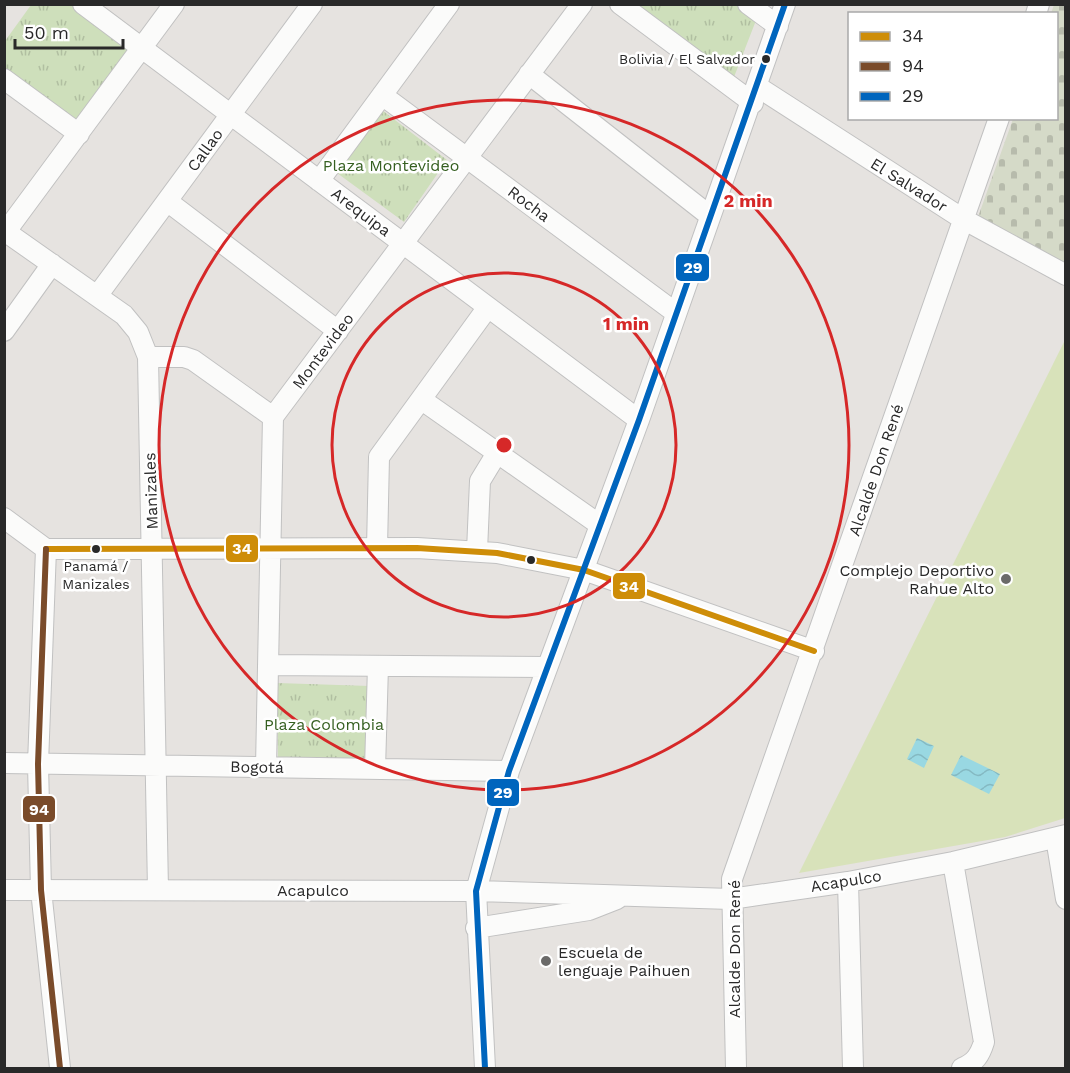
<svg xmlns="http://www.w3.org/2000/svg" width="1070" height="1073" viewBox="0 0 1070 1073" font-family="'Work Sans',sans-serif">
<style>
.cemetery{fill:url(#cemetery-stones)}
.park{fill:url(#park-tufts)}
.pitch{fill:#d8e2ba}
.water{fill:url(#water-waves)}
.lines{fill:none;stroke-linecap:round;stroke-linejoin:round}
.minor-casing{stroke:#c1c1c1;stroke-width:22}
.minor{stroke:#fbfbfa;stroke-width:20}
.bus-1-casing{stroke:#fff;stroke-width:10}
.bus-2-casing{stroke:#fff;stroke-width:10}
.bus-3-casing{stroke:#fff;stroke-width:10}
.bus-1{stroke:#ce8d08;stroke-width:6}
.bus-2{stroke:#7a4b2a;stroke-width:6}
.bus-3{stroke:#0065bd;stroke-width:6}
.ring{fill:none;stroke:#d62828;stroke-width:3}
.bus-dot{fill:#292929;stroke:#fff;stroke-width:2}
.poi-dot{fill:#6b6a69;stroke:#fff;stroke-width:2}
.labels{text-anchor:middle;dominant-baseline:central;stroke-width:5;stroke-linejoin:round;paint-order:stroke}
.bus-label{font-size:14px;fill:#292929;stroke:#fff;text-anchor:end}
.street-label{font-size:16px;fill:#292929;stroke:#fff}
.park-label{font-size:16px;fill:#355f20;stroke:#fff}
.poi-label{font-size:16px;fill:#292929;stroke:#fff;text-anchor:end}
.centre{fill:#d62828;stroke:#fff;stroke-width:3}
.ring-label{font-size:18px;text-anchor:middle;font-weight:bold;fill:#d62828;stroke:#fff;stroke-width:5;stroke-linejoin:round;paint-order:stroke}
.line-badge{stroke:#fff;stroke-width:2}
.badge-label{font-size:16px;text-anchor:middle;font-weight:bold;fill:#fff}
</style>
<defs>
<pattern id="cemetery-stones" width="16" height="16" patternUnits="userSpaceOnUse" patternTransform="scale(1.5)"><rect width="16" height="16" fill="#d5dac8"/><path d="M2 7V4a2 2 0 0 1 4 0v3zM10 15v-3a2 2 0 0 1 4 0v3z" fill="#b7bbac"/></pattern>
<pattern id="park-tufts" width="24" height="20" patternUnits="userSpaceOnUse" patternTransform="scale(1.5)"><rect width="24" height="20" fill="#cedfbb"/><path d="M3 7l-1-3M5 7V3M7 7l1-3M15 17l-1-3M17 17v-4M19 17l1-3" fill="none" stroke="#b1bfa1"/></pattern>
<pattern id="water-waves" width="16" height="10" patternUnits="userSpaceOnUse" patternTransform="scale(1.5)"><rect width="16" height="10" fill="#99d8e2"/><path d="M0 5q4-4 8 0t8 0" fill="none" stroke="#84b9c2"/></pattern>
</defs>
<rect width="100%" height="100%" fill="#e6e3e0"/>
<!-- cemetery -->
<path class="cemetery" d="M1054 5H1065V264L978 217 1013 119 1056 118V14L1051 13Z"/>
<!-- park -->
<path class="park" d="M31 5H71L133 50 77 126 5 74V41Z
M633 5H762L734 77Z
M382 110 447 160 404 222 337 173Z
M277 683 370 686 367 765 278 762Z"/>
<!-- pitch -->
<path class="pitch" d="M1065 340V818L1005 837 799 873Z"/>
<!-- water -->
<path class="water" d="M917 738 934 746 924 768 907 759Z
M961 755 1000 774 989 794 951 775Z"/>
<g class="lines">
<defs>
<path id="minor" d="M83 4 639 420
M620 4 753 103
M748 4 778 26
M1036 14 1039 4
M529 74 710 216
M4 79 79 134
M758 87 963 219 1066 275
M382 95 676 313
M319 181 449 4
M167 201 338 331
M6 232 124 315 138 332 148 357 158 890
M4 234 174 4
M97 296 312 4
M4 331 52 264
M148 357H184L193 360 273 417
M422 400 600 525
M4 518 46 549
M377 548 379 457 488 307
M46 549 417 548 497 553 584 570 814 651
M46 549 38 764 41 890 60 1068
M477 551 480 481 497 453
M268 665 547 667
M4 763 509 771
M266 767 273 417 582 4
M375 769 378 666
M1056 838 1066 899
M953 862 984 1042C980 1055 975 1063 962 1068
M848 882 853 1068
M4 890 476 891 731 899 848 882 953 862 1066 835
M476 928 589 910 617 899
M485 1068 476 891 509 771 639 420 785 4
M736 1068 732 879 999 118"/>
</defs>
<!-- minor casing -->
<use href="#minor" class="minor-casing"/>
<!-- minor -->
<use href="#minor" class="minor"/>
<defs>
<path id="bus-1" d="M46 549 417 548 497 553 584 570 814 651"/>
<path id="bus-2" d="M46 549 38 764 41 890 60 1068"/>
<path id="bus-3" d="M485 1068 476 891 509 771 639 420 785 4"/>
</defs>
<!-- bus-1 casing -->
<use href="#bus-1" class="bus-1-casing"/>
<!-- bus-2 casing -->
<use href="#bus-2" class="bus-2-casing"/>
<!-- bus-3 casing -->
<use href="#bus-3" class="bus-3-casing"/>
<!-- bus-1 -->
<use href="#bus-1" class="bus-1"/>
<!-- bus-2 -->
<use href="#bus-2" class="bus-2"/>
<!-- bus-3 -->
<use href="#bus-3" class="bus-3"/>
</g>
<!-- distance rings -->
<g class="ring">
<circle cx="504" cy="445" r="172"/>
<circle cx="504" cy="445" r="345"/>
</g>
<!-- markers -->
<g class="bus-dot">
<circle cx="766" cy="59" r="5"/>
<circle cx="96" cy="549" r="5"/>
<circle cx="531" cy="560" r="5"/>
</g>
<g class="poi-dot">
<circle cx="1006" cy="579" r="6"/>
<circle cx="546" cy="961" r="6"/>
</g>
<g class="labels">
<!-- bus labels -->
<g class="bus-label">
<text x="755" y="59">Bolivia / El Salvador</text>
<text x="96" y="566" text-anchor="middle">Panamá /<tspan x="96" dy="18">Manizales</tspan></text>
</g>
<!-- street labels -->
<g class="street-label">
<text transform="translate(205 150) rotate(-54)">Callao</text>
<text transform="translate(909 185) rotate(32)">El Salvador</text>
<text transform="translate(529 204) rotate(37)">Rocha</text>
<text transform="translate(361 212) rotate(37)">Arequipa</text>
<text transform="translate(323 351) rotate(-53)">Montevideo</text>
<text transform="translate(876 470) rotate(-71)">Alcalde Don René</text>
<text transform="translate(151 491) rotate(-92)">Manizales</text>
<text transform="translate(257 767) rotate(1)">Bogotá</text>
<text transform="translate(846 881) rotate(-9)">Acapulco</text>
<text x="313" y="890">Acapulco</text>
<text transform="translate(734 949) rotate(-90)">Alcalde Don René</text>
</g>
<!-- park labels -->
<g class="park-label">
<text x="391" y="165">Plaza Montevideo</text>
<text x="324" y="724">Plaza Colombia</text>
</g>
<!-- poi labels -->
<g class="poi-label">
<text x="994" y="570">Complejo Deportivo<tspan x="994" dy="18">Rahue Alto</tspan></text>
<text x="558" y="952" text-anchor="start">Escuela de<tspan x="558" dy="18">lenguaje Paihuen</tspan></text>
</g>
</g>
<circle cx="504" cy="445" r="9" class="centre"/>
<g class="ring-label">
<text x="748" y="207">2 min</text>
<text x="626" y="330">1 min</text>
</g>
<g class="line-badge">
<rect x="675" y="253" width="35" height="29" rx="6" fill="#0065bd"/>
<rect x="225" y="534" width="34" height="29" rx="6" fill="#ce8d08"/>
<rect x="612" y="572" width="34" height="28" rx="6" fill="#ce8d08"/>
<rect x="486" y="778" width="34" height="29" rx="6" fill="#0065bd"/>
<rect x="22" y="795" width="34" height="28" rx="6" fill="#7a4b2a"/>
</g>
<g class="badge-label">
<text x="693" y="273">29</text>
<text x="242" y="554">34</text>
<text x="629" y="592">34</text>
<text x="503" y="798">29</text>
<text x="39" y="815">94</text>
</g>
<!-- border -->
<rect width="1070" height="1073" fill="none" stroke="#292929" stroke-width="12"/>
<!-- legend -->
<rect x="848" y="12" width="210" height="108" fill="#ffffff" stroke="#a9a9a9" stroke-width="1.5"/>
<rect x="860" y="32" width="30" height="9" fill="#ce8d08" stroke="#a9a9a9" stroke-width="1.5"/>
<text x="902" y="42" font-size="18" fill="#292929">34</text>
<rect x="860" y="62" width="30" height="9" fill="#7a4b2a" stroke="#a9a9a9" stroke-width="1.5"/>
<text x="902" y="72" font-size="18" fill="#292929">94</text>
<rect x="860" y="92" width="30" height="9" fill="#0065bd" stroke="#a9a9a9" stroke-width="1.5"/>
<text x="902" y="102" font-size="18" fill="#292929">29</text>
<!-- scale -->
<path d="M15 39v9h108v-9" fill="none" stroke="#292929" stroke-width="3"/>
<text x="24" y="39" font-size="18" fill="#292929" stroke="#ffffff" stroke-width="4.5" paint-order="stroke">50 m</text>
</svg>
